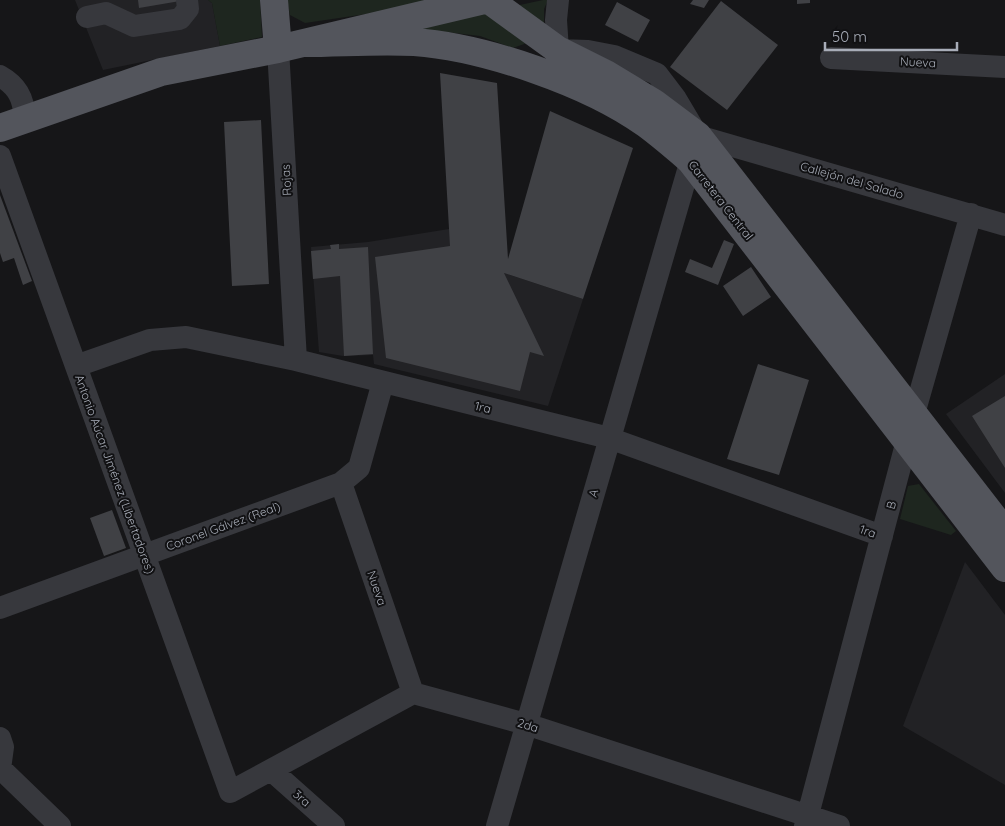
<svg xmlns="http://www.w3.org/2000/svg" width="1005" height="826" viewBox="0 0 1005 826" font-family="Quicksand,sans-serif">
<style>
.built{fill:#222225}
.green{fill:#1e261f}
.building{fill:#404145}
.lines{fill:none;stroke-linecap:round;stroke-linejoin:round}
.minor{stroke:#37383d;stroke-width:22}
.major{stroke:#53555c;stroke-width:28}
.labels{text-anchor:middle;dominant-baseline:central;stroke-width:4;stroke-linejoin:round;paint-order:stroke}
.street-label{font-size:12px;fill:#a8adb8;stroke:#111113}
</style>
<rect width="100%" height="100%" fill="#161618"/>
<!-- built -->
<path class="built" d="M75 0H208L212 3 220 46 103 70Z
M449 229 504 273 583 299 548 406 374 364 373 355 343 356 319 352 311 247 368 242Z
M1005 374V493L946 414Z
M965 562 1005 615V785L903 726Z"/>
<!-- green -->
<path class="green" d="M208 0H260L262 37 220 46 212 3Z
M287 0H426L421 6 305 23 290 15Z
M543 0H548L544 9V28L515 6Z
M486 12 527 43 513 48 480 36 411 28Z
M919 484 956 531 951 535 900 519 908 486Z"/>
<!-- building -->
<path class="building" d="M138 0H180V1L139 8Z
M693 0H709L704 8 690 4Z
M797 0H810V3L797 4Z
M721 1 778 45 727 110 670 67Z
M617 2 650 20 638 42 605 25Z
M440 73 497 83 508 259 550 111 633 148 583 299 504 273 544 356 530 352 520 391 386 358 375 257 450 246Z
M261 120 269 284 232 286 224 122Z
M0 195 32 281 23 285 14 258 3 262 0 253Z
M724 240 734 244 718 285 685 272 690 259 712 268Z
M339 244V249L368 247 373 354 344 356 340 276 313 279 311 251 331 249 330 245Z
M751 267 771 297 743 316 723 286Z
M758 364 809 380 779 475 727 459Z
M1005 396V468L972 416Z
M112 510 126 548 104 556 90 518Z"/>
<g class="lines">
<!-- minor -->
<path class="minor" d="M87 17 106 13 134 26 180 19 188 9 187 0
M278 49 296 360
M831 58 1005 67
M0 76C18 86 25 100 24 120
M698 136 1005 225
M0 156 230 792 413 693 526 724 839 826
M76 366 150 340 186 337 296 360 609 438 882 536
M341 483 413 693
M0 608 341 483 359 468 383 382
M0 738 3 747 0 769
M0 768 60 826
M271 770 334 826
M497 826 698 136 676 99 657 74 614 56 588 51 558 50 556 20 558 0
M805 826 914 414 971 214"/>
<!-- major -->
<path class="major" d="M274 0 278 49
M489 0 558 50 606 74 654 103 698 136 1005 532
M304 43C340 43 378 40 414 42 484 47 589 83 646 124 661 135 676 148 690 160L1005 568
M0 128 161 72 278 49 485 0"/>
</g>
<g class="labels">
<!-- street labels -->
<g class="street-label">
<text transform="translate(918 62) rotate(3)">Nueva</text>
<text transform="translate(286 180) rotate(-93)">Rojas</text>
<text transform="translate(852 180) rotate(16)">Callejón del Salado</text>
<text transform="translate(721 200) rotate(52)">Carretera Central</text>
<text transform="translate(483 407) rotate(14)">1ra</text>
<text transform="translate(115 474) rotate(70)">Antonio Aúcar Jiménez (Libertadores)</text>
<text transform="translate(593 493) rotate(-74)">A</text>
<text transform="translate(891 505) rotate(-75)">B</text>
<text transform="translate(223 526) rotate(-20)">Coronel Gálvez (Real)</text>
<text transform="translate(868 531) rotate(20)">1ra</text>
<text transform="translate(377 588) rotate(71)">Nueva</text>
<text transform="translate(528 725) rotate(17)">2da</text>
<text transform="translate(302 798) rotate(41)">3ra</text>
</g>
</g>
<!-- scale -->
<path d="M825 42v8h132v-8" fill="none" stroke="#a8adb8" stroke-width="2.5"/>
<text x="832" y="42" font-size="15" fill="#a8adb8" stroke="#111113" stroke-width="4" paint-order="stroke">50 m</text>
</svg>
